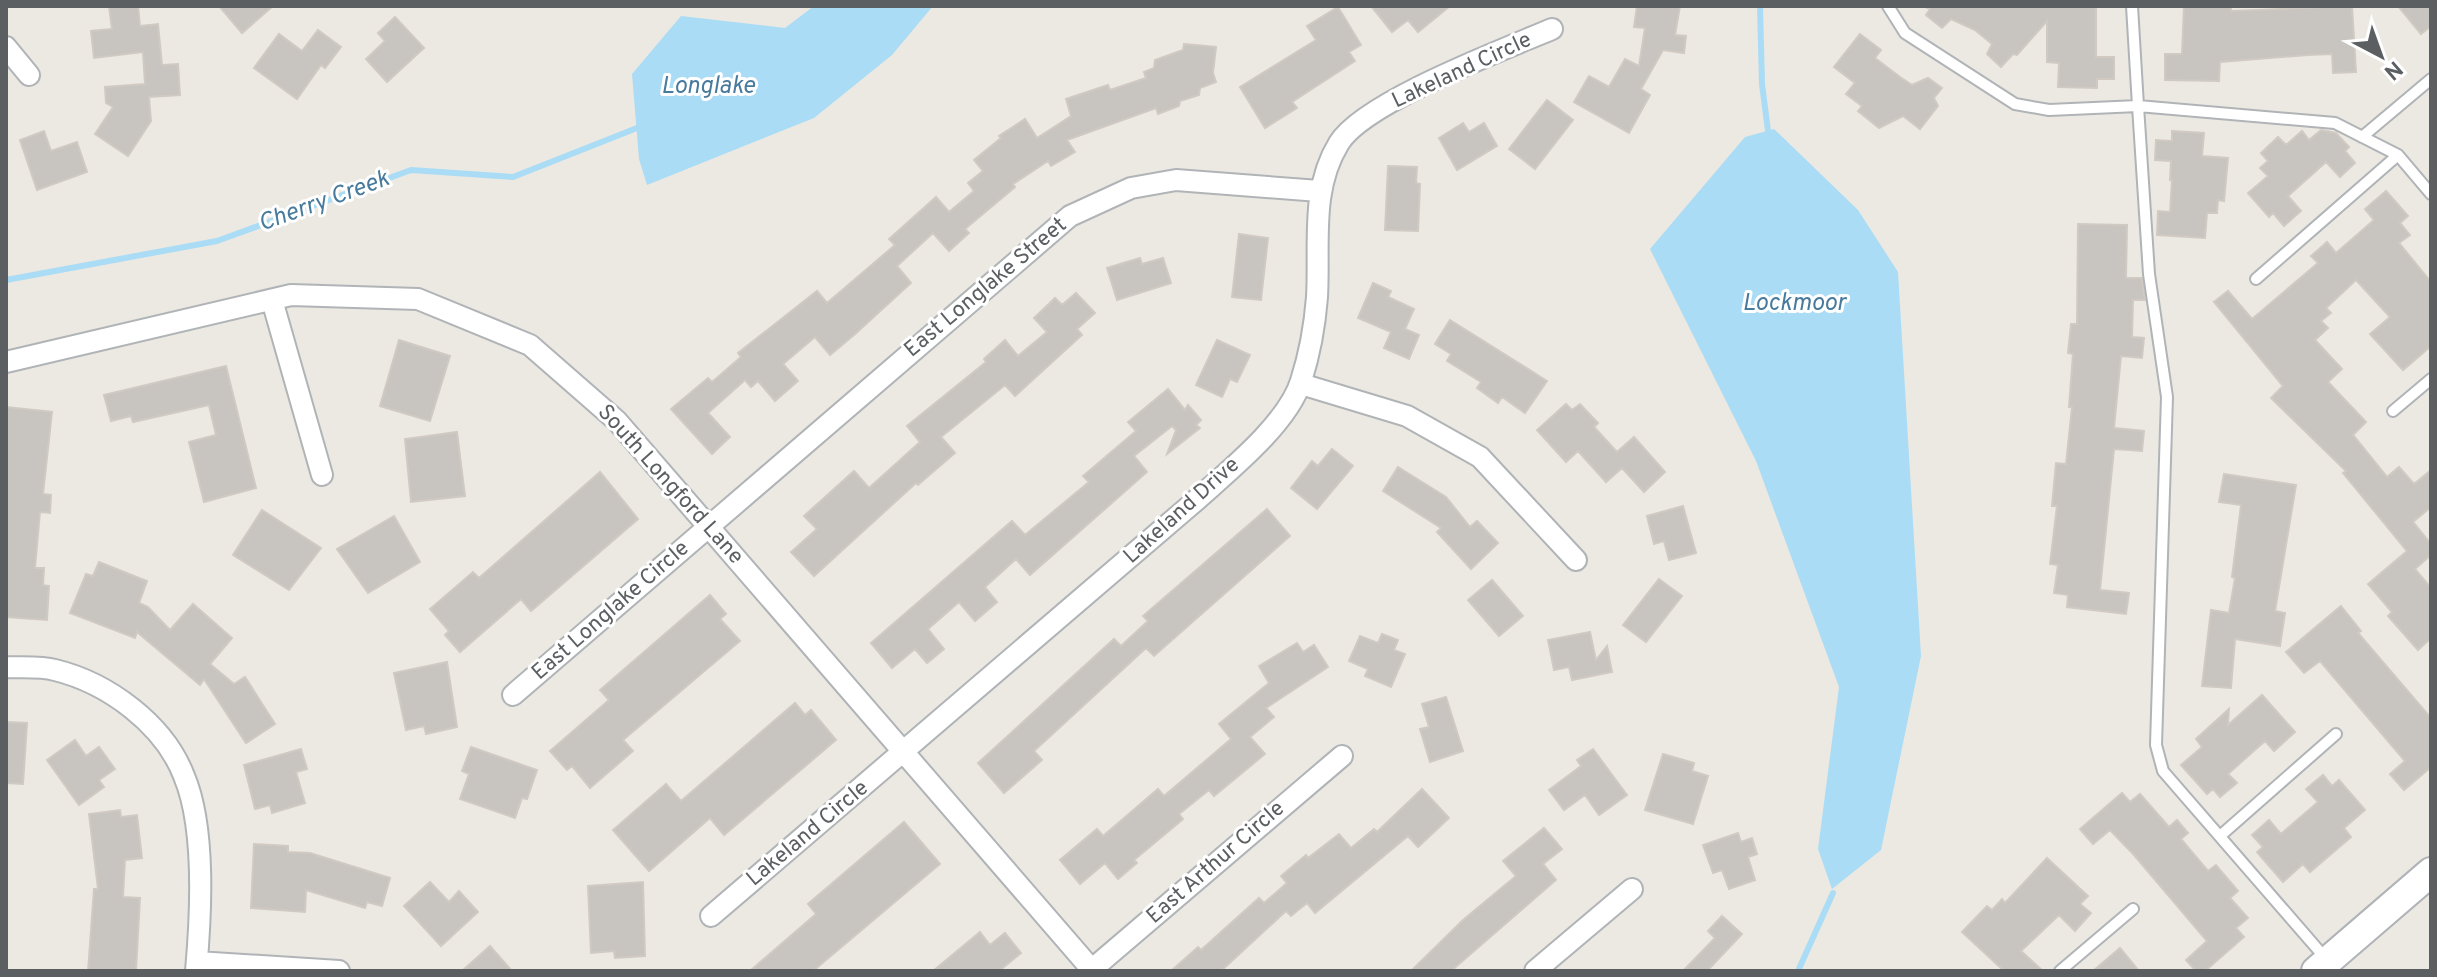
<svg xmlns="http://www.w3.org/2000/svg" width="2437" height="977" viewBox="0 0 2437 977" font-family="Overpass,sans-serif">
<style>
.water{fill:#aadcf5}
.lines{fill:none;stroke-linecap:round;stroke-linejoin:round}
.stream{stroke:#aadcf5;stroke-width:6}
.building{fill:#c8c4c0;stroke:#d0cac2;stroke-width:2}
.lane-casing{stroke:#b0b4b7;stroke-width:14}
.street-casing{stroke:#b0b4b7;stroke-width:24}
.secondary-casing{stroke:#b0b3b7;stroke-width:32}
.lane{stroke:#fff;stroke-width:10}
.street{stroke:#fff;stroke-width:20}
.secondary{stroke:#fff;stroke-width:28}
.labels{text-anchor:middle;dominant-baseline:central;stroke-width:6;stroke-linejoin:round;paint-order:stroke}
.street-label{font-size:22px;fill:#5b5f62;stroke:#fff}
.water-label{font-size:24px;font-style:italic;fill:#477a9c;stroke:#fff}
</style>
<rect width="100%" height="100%" fill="#ece9e3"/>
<!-- water -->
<path class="water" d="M814 6H933L892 55 814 118 647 185 639 159 632 74 681 16 785 28Z
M1774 129 1858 210 1898 272 1921 656 1881 850 1832 889 1818 849 1839 687 1756 461 1650 249 1745 137Z"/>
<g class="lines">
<!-- stream -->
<path class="stream" d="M1760 6 1762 84 1768 131
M6 280 217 241 411 170 513 177 637 128
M1798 971 1833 893"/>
</g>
<!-- building -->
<path class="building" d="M109 6H138L140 26 158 24 162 65 178 64 180 95 149 97 151 121 128 156 95 134 113 107 106 103 105 87 145 84 143 52 94 58 91 31 112 29Z
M219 6H273L242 33Z
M1371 6H1450L1418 32 1408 20 1392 32Z
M1637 6H1680L1675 35 1686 36 1684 53 1663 50 1641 89 1650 95 1629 133 1574 102 1589 76 1609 87 1625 59 1639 66 1645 28 1634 27Z
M1923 6H2096V57H2114V79H2097V88L2058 87 2059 63 2047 62V21L2017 55 2013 54 2001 67 1987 54 1992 44 1975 30 1951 19 1942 28 1926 15 1930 9Z
M2184 6H2231V11L2352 6 2356 72 2333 73 2332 54 2308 55 2220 62 2219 81 2165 80V54H2182Z
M2398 6H2431V26L2421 34Z
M1338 7 1361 45 1349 52 1355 61 1292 102 1297 108 1265 128 1240 87 1316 40 1307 26Z
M395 17 424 48 387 82 366 59 385 41 378 33Z
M318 30 341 47 325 68 321 65 297 99 254 68 279 34 302 51Z
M1860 34 1881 50 1875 58 1900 77 1912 85 1928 78 1942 88 1934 98 1938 106 1920 129 1903 116 1879 128 1858 111 1862 106 1846 94 1855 83 1834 67Z
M1184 44 1216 47 1213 73 1216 82 1200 88 1199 95 1180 101 1179 106 1158 114 1156 108 1067 140 1075 152 1051 166 1048 161 1013 184 1015 187 965 229 969 233 949 251 933 233 897 266 911 283 854 335 830 355 815 337 783 364 798 381 775 401 758 381 751 387 745 380 708 413 730 437 712 454 671 409 708 378 712 382 741 357 738 353 817 291 827 303 895 245 889 239 936 197 949 212 974 191 968 183 983 171 974 160 1001 138 999 136 1025 119 1037 138 1071 116 1066 99 1108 85 1110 90 1146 78 1144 72 1154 68 1155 60 1183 50Z
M1547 100 1573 120 1535 169 1509 149Z
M1463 123 1469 132 1484 123 1497 146 1457 170 1439 138Z
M2321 130 2336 133 2349 147 2345 151 2355 163 2340 177 2326 162 2288 196 2301 211 2284 226 2273 213 2269 217 2248 193 2268 176 2260 168 2268 161 2261 153 2278 137 2286 145 2302 131 2309 140Z
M44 131 51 151 77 142 87 172 37 190 20 140Z
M2172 131 2204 133 2202 156 2228 158 2224 201 2218 200 2217 213H2207L2205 238 2157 235 2158 211 2170 212 2172 180H2170L2171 161 2155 160 2156 140 2172 141Z
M1388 166 1417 167 1416 183 1420 184 1418 231 1385 230Z
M2386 191 2408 216 2400 223 2410 235 2399 243 2431 282V346L2403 370 2370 334 2390 317 2356 280 2326 308 2331 313 2321 321 2328 328 2315 340 2342 369 2328 382 2366 422 2353 435 2387 477 2399 467 2414 484 2431 470V507L2413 522 2431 544V555L2415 569 2431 588V638L2418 650 2388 616 2392 612 2368 584 2407 551 2343 473 2346 471 2271 398 2283 386 2214 302 2228 291 2252 319 2318 263 2311 256 2327 242 2336 253 2374 220 2365 209Z
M2078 224 2127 225 2126 278H2142L2145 300H2133L2132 337 2144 338 2142 358 2121 356 2114 428 2144 431 2142 451 2114 449 2100 590 2129 593 2126 614 2067 607 2068 595 2054 593 2058 565 2050 564 2057 506H2052L2056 463 2066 464 2072 407H2069L2073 354 2068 353 2071 324H2077Z
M1239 234 1268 238 1261 300 1232 297Z
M1140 258 1142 264 1163 258 1171 283 1117 300 1107 268Z
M1373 283 1391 291 1388 297 1414 309 1405 329 1419 335 1409 359 1384 348 1391 332 1358 318Z
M1076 293 1095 313 1077 329 1082 335 1015 396 1005 385 941 437 955 453 918 485 916 483 814 576 791 552 817 529 804 516 854 471 869 488 920 442 907 426 986 362 984 359 1005 340 1018 356 1047 332 1034 318 1055 298 1062 305Z
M1450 320 1547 381 1525 413 1502 397 1498 403 1477 388 1481 382 1447 361 1451 354 1435 344Z
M399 340 450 356 430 421 380 406Z
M1217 340 1250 355 1237 382 1230 379 1222 397 1196 385Z
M226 366 256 488 204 502 189 442 216 435 209 405 133 422 131 416 111 421 104 395Z
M1168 389 1185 410 1188 405 1201 420 1196 425 1200 428 1167 454 1176 430 1172 426 1134 456 1147 472 1030 575 1016 559 985 587 997 602 975 621 959 602 928 629 944 649 927 663 915 649 892 668 871 643 1012 521 1025 535 1089 482 1083 476 1136 431 1128 422Z
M1566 404 1572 410 1580 404 1598 423 1594 427 1617 452 1634 437 1665 472 1644 492 1622 468 1606 482 1578 451 1566 462 1537 430Z
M6 407 52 412 43 494 51 495 50 513 40 512 35 568H44L43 585 49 586 47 620 6 617Z
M457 432 465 496 411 502 405 439Z
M1332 449 1353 466 1317 509 1291 488 1312 461 1318 466Z
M1398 467 1446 497 1470 527 1477 521 1498 543 1471 569 1437 532 1441 528 1383 491Z
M600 472 638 519 531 611 521 599 460 652 445 635 449 631 430 609 473 572 479 578Z
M2224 474 2296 485 2275 611 2285 613 2280 646 2235 639 2231 688 2202 686 2211 610 2229 613 2235 578 2232 577 2241 505 2219 502Z
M1683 506 1696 553 1669 560 1664 541 1654 544 1647 516Z
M1267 509 1290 536 1154 656 1146 648 1034 751 1042 760 1004 793 978 763 1114 639 1121 646 1148 621 1143 616Z
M262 510 321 548 289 590 233 555Z
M394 516 420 562 368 593 337 549Z
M99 562 147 581 139 603 148 607 170 630 193 604 232 638 210 664 234 684 245 677 275 724 246 743 204 679 200 685 137 632 135 638 70 613 86 574 93 576Z
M1659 579 1682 596 1646 642 1623 625Z
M1492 580 1523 616 1499 636 1468 600Z
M710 595 726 614 720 619 740 641 623 740 633 751 590 788 572 766 567 770 550 751 609 700 600 690Z
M2341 606 2361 631 2358 633 2431 718V767L2404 790 2390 774 2405 761 2320 661 2304 673 2286 652Z
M1590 632 1596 660 1607 646 1612 672 1572 680 1569 667 1554 670 1548 640Z
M1382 634 1398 640 1394 650 1405 654 1391 687 1365 676 1368 669 1349 661 1360 636 1378 643Z
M1297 643 1303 652 1314 645 1328 667 1266 708 1274 717 1250 737 1265 754 1214 796 1209 790 1179 814 1183 819 1134 860 1137 863 1118 879 1105 863 1080 884 1060 860 1097 829 1103 836 1158 789 1164 796 1231 739 1219 724 1269 683 1259 666Z
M447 662 457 727 426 734 424 726 406 730 394 673Z
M2262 695 2295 732 2274 751 2265 741 2228 774 2237 783 2220 797 2213 789 2207 794 2181 765 2202 747 2196 739 2229 709 2228 725Z
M1446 697 1463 751 1430 762 1420 729 1429 727 1422 704Z
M795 703 805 715 811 710 836 740 724 835 710 818 649 871 613 830 666 784 681 801Z
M6 722 27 723 23 784 6 783Z
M75 740 86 756 99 747 115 769 99 780 104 787 79 805 47 760Z
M471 747 537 770 527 799 522 798 515 818 460 799 469 774 462 771Z
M301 749 307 769 296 772 305 803 272 813 270 805 255 809 244 765Z
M1593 749 1627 795 1599 815 1585 795 1564 810 1549 790 1581 766 1577 760Z
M1663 754 1694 763 1692 771 1708 776 1693 824 1645 810Z
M2323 775 2332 786 2339 780 2365 810 2344 828 2351 837 2310 872 2303 864 2283 882 2257 852 2263 847 2252 835 2269 820 2281 834 2318 802 2306 789Z
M1422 789 1449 818 1418 847 1408 836 1315 913 1307 903 1291 916 1286 911 1221 971H1171L1198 947 1201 950 1259 898 1264 903 1287 883 1281 876 1306 855 1308 858 1339 834 1351 848 1374 829 1377 832Z
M2122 793 2130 802 2140 794 2169 827 2177 820 2188 833 2181 839 2208 871 2216 865 2238 891 2230 898 2248 918 2236 928 2244 937 2205 971H2196L2186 960 2207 941 2134 855 2110 830 2093 844 2080 829Z
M120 810 121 817 137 815 142 858 125 860 123 897 140 898 136 971H88L94 889H98L89 814Z
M904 822 940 864 813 971H750L816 914 808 904Z
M1544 828 1562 849 1543 864 1556 880 1451 971H1411L1463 920 1516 876 1503 861Z
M1738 833 1741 842 1752 838 1757 854 1748 857 1755 880 1729 889 1722 870 1713 873 1703 845Z
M254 844 288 846V852L310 853 390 878 382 906 367 902 365 908 306 890 305 912 251 908Z
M2047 858 2088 896 2080 904 2091 913 2075 931 2059 915 2021 951 2043 971H2004L1962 932 1987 906 1992 910 2002 899 2005 903Z
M430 882 449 902 459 891 478 912 441 946 404 906Z
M643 882 645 956 615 958 614 951 591 953 588 886Z
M1722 916 1742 934 1707 971H1683L1715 938 1708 931Z
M980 932 990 945 1005 933 1021 953 999 971H933Z
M490 946 512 971H462Z
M2120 948 2139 971H2093Z"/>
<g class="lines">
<defs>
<path id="lane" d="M1888 6 1905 33 2015 104 2049 110 2138 106 2132 6
M2362 137 2431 79
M2256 279 2398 155
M2393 411 2431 379
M2220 836 2336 734
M2327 960 2163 771 2156 745 2167 397 2149 274 2138 106 2335 123 2398 155 2431 194
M2060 971 2133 909"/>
<path id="street" d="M6 47 29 75
M272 300 322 475
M6 362 291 295 418 299 530 345 617 421 1093 971
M1301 384 1407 416 1480 457 1576 560
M6 667C22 668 40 666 55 670 108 683 164 724 184 776 206 828 201 915 196 971
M513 695 1070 216 1131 188 1176 180 1319 191
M711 916 1193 503C1226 473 1288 424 1301 381 1309 356 1315 323 1317 297 1320 244 1310 190 1339 143 1364 102 1505 49 1552 29
M197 962 339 971
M1090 971 1342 756
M1535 971 1632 889"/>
<path id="secondary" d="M2316 971 2431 872"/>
</defs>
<!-- lane casing -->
<use href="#lane" class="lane-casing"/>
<!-- street casing -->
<use href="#street" class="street-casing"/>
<!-- secondary casing -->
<use href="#secondary" class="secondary-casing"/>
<!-- lane -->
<use href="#lane" class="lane"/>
<!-- street -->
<use href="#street" class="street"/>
<!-- secondary -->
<use href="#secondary" class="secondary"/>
</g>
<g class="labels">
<!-- street labels -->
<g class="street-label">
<text transform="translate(1462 71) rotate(-25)">Lakeland Circle</text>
<text transform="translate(986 288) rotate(-40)">East Longlake Street</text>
<text transform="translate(670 485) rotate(48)">South Longford Lane</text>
<text transform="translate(1182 511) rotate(-42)">Lakeland Drive</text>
<text transform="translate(611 611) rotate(-41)">East Longlake Circle</text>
<text transform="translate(808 834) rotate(-40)">Lakeland Circle</text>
<text transform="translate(1216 863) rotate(-41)">East Arthur Circle</text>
</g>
<!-- water labels -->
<g class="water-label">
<text x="708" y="87">Longlake</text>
<text transform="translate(324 202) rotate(-20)">Cherry Creek</text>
<text x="1794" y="304">Lockmoor</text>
</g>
</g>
<!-- border -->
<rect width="2437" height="977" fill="none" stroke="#5b5f62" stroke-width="16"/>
<!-- north arrow -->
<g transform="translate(2381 56) rotate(139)" stroke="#ffffff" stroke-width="6" paint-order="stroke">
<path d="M0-6L14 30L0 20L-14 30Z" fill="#5b5f62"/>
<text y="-12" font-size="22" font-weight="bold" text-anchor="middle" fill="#5b5f62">N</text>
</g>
</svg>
